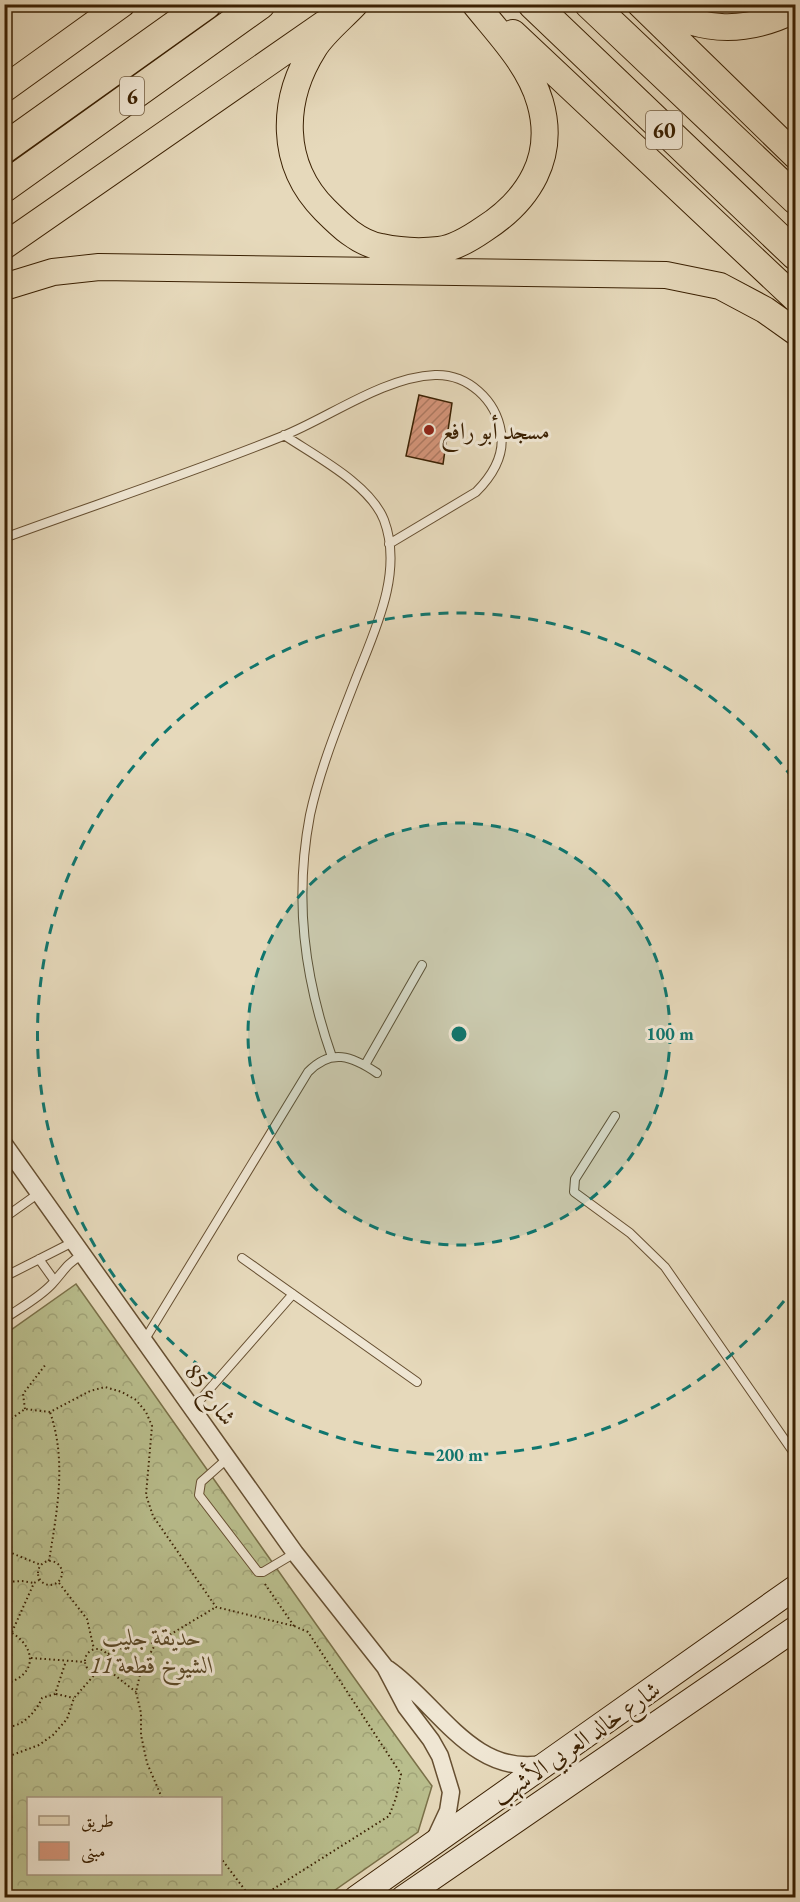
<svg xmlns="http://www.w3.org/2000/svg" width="800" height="1902" viewBox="0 0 800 1902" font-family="'EB Garamond',Amiri,serif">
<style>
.forest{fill:url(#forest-crowns);stroke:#7a7048;stroke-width:1.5;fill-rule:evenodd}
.building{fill:url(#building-hatch);stroke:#3b2103;stroke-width:1.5}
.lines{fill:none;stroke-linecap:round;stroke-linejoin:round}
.service-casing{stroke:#664f31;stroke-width:10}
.minor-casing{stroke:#664f31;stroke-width:19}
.secondary-casing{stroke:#3b2103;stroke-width:26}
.primary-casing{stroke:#3b2103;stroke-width:28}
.motorway-casing{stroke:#3b2103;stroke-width:32}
.path{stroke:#3b2103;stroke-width:2;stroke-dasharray:1.5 3;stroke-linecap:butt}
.service{stroke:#efe6d3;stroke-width:8}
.minor{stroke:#efe6d3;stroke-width:16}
.secondary{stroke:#efe6d3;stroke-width:24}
.primary{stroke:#e6d9bb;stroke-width:26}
.motorway{stroke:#e6d9bb;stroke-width:30}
.ring{fill:none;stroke:#0f766e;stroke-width:3;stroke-dasharray:10 8}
.poi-dot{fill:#8f2418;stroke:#efe6d3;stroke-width:2}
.labels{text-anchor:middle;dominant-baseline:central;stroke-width:6;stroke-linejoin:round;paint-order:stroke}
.shield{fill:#efe6d3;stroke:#715c41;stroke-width:1.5}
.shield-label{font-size:22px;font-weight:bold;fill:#3b2103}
.poi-label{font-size:24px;fill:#3b2103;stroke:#efe6d3;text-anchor:start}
.street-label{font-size:24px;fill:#3b2103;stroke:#efe6d3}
.park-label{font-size:24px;font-style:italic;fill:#5a4826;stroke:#efe6d3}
.centre{fill:#0f766e;stroke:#efe6d3;stroke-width:3}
.ring-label{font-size:18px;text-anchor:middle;font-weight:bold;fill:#0f766e;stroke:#efe6d3;stroke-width:6;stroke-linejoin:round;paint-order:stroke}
</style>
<defs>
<pattern id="forest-crowns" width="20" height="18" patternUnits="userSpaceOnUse" patternTransform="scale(1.5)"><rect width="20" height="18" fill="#b9be8d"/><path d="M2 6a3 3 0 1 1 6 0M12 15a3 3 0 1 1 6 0" fill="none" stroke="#a0a378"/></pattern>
<pattern id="building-hatch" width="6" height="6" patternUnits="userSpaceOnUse" patternTransform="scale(1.5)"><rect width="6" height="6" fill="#d4957a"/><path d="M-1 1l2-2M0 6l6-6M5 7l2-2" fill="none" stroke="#ad7962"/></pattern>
</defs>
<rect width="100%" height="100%" fill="#e6d9bb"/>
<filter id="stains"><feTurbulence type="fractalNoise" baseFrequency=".00333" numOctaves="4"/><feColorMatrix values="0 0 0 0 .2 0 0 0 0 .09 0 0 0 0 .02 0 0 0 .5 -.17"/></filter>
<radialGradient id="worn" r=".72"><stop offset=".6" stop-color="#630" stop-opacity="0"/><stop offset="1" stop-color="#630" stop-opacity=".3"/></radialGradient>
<!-- forest -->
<path class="forest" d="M76 1284C195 1451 311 1620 432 1786L418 1832 325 1897H5L4 1335ZM28 1798H220V1874H28Z"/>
<!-- building -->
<path class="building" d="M419 395 452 403 443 464 406 456Z"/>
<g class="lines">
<defs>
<path id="service" d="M284 435C315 456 370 484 384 520 404 573 374 632 355 681 338 725 320 769 310 815 294 899 304 977 332 1057
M4 538C97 504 191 473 283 436 330 417 384 377 435 375 468 374 496 400 501 432 505 456 492 476 476 492L389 544
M365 1065 422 965
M615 1116 575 1179 574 1192 630 1233 665 1267 796 1456
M4 1167 15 1159
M4 1218 39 1193
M242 1258 417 1382
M39 1259 54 1280
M4 1277 73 1242
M4 1319C20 1308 39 1298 52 1284 64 1271 66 1264 82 1255
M144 1341 308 1072C331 1048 352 1056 377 1073
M192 1409 293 1294
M228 1458 201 1482 199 1495 258 1572H263L295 1553"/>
<path id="minor" d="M4 1144 295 1553 385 1667 406 1707 431 1740 440 1756 451 1792 448 1811 434 1841
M388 1669C438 1704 472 1776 542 1764"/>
<path id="secondary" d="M356 1898 796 1587
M403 1898 796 1628"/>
<path id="primary" d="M355 4C342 18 324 32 314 48 281 100 279 164 325 210 340 225 358 243 381 247 399 251 421 252 439 250 455 248 471 238 484 229 529 200 556 157 540 102 529 64 499 34 475 4
M640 4 796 156
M654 4C701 34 747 34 796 9
M513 33 796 299
M4 89 122 4
M4 246 324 24
M4 287 53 272 99 267 666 275 720 286 765 310 796 332"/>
<path id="motorway" d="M533 4 796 255
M590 4 796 199
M4 148 206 4
M4 187 260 4"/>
</defs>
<!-- service casing -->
<use href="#service" class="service-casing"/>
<!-- minor casing -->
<use href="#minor" class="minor-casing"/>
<!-- secondary casing -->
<use href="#secondary" class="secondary-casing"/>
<!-- primary casing -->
<use href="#primary" class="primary-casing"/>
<!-- motorway casing -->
<use href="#motorway" class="motorway-casing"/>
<!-- path -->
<path class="path" d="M25 1409 23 1394 46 1364
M4 1424 25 1409 50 1412 90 1391 105 1387 122 1392 136 1400 146 1412 152 1426 146 1495 153 1516 216 1607 294 1626 308 1632 401 1774 396 1798 389 1816 259 1898
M4 1550 41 1565
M38 1573a12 12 0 1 1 24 0a12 12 0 1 1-24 0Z
M49 1561C57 1511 67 1461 50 1412
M4 1582 22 1581 34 1583
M59 1583 87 1619 94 1649
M265 1584 294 1626
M4 1629C36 1642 41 1675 4 1684
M12 1632 34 1583 39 1580
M85 1661a12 12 0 1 1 24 0a12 12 0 1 1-24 0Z
M108 1654 136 1643H156
M31 1658 85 1662
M107 1669 136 1692
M56 1694 74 1698
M4 1726C20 1730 37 1711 42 1698L55 1694 66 1661
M4 1758 39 1745 53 1735 67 1719 74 1698 96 1673
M162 1798 147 1763 141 1735V1713L136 1692 141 1670 156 1643 216 1607
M220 1857 251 1898"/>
<!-- service -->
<use href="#service" class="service"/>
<!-- minor -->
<use href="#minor" class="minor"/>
<!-- secondary -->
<use href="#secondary" class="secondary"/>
<!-- primary -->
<use href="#primary" class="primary"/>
<!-- motorway -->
<use href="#motorway" class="motorway"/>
</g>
<!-- distance rings -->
<circle cx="459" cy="1034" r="211" fill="#0f766e" fill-opacity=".12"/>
<g class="ring">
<circle cx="459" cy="1034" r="211"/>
<path d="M795 1287A421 421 0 1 1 795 781"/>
</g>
<!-- markers -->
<circle class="poi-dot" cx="429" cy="430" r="6"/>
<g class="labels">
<!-- shield labels -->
<g class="shield">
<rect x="120" y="77" width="24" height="38" rx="4.5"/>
<rect x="646" y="111" width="36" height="38" rx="4.5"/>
</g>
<g class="shield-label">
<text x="132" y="96">6</text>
<text x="664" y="130">60</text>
</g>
<!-- poi labels -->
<g class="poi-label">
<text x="441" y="430">مسجد أبو رافع</text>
</g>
<!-- street labels -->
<g class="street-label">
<text transform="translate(211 1394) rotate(54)">شارع 85</text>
<text transform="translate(576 1743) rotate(-35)">شارع خالد العربي الأشهب</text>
</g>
<!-- park labels -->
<g class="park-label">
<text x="152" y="1636">حديقة جليب<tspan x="152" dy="28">الشيوخ قطعة 11</tspan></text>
</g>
</g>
<circle cx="459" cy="1034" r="9" class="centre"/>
<g class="ring-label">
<text x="670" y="1040">100 m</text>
<text x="459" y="1461">200 m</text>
</g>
<!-- margin -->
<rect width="800" height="1902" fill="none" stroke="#e6d9bb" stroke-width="24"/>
<rect x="6" y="6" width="788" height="1890" fill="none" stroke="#3b2103" stroke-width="3"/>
<rect x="12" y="12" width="776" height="1878" fill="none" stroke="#3b2103" stroke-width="1.5"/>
<!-- legend -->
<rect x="27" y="1797" width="195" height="78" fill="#efe6d3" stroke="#a79780" stroke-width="1.5"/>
<rect x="39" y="1816" width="30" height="9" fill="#e6d9bb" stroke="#a79780" stroke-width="1.5"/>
<text x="81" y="1827" font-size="18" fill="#3b2103">طريق</text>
<rect x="39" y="1842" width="30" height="18" fill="#d4957a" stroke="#a79780" stroke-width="1.5"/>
<text x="81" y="1857" font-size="18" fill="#3b2103">مبنى</text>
<rect width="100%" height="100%" filter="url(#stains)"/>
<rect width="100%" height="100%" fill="url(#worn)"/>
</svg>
